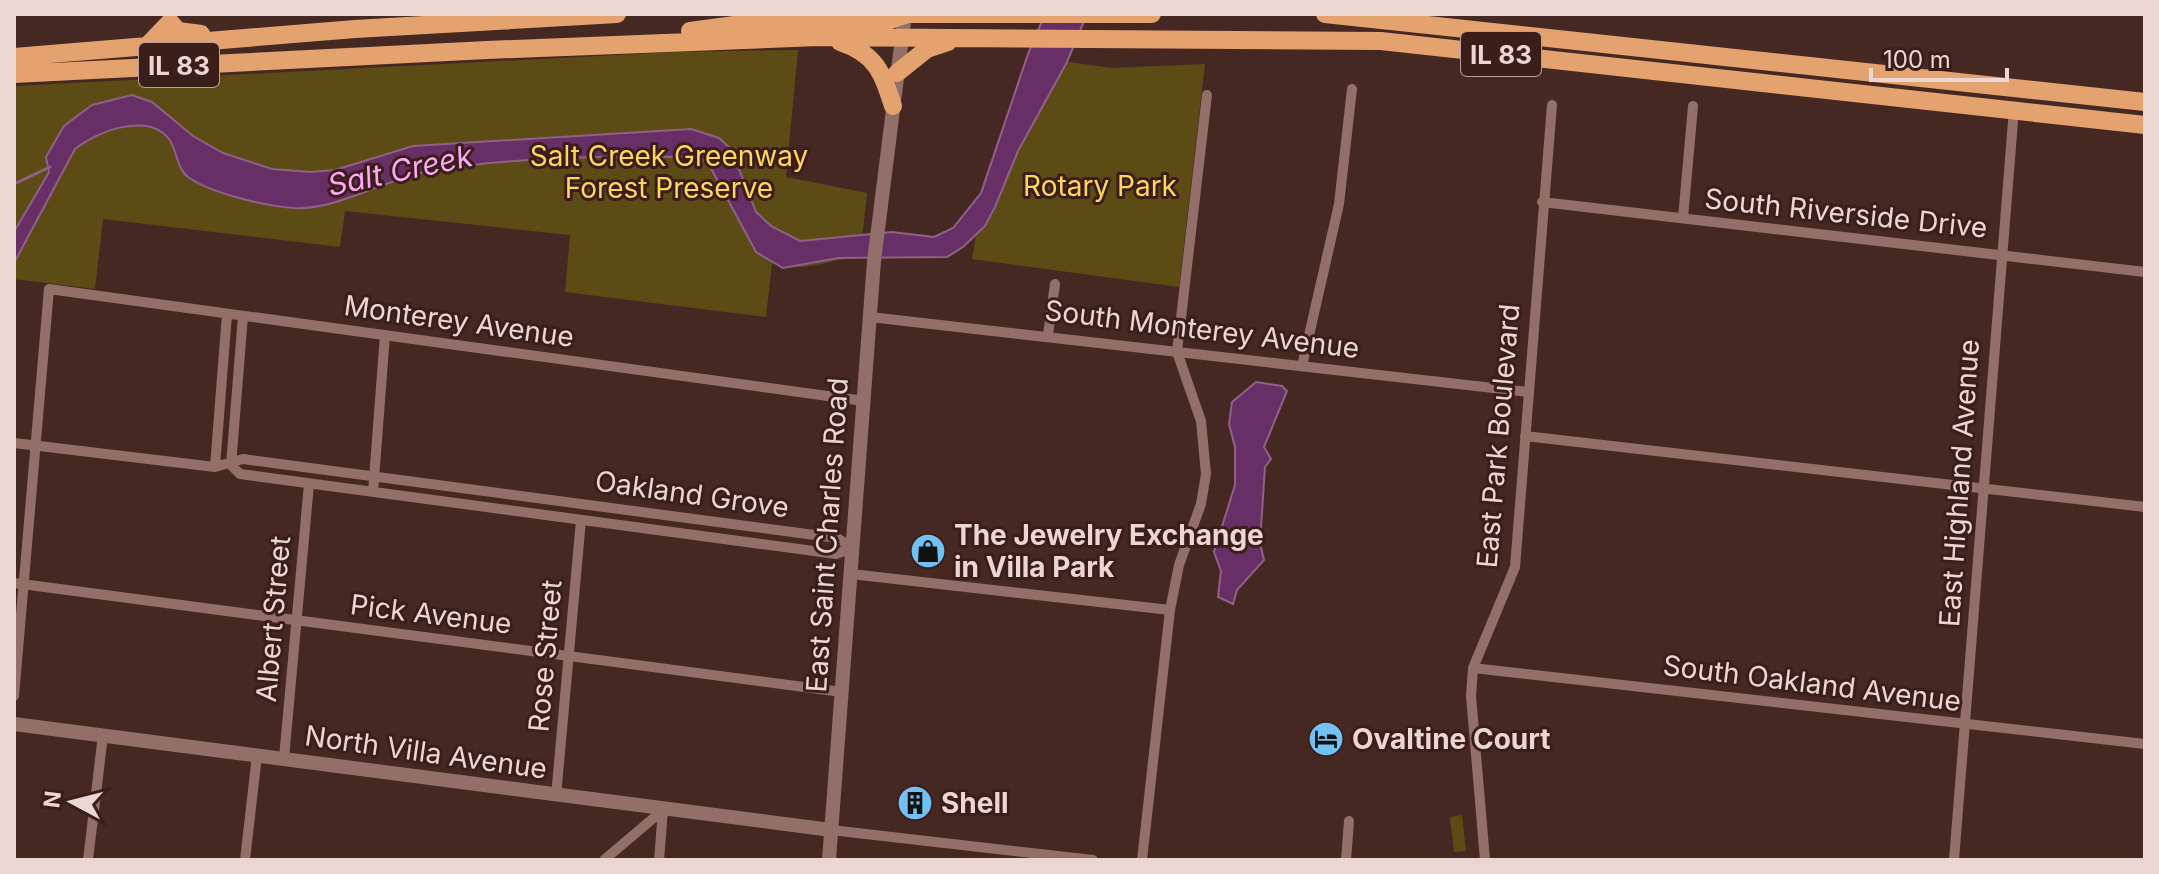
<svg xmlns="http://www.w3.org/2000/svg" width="2159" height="874" viewBox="0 0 2159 874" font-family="Inter,sans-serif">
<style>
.green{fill:#5d4b16}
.water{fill:#682f66;stroke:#8f6187;stroke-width:2}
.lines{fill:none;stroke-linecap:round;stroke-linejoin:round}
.stream{stroke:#8f6187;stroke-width:3}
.street{stroke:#926f69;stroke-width:10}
.secondary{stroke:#926f69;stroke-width:14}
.highway{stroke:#e3a26e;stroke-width:18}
.labels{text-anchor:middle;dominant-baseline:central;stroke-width:6;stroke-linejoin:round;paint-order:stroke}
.shield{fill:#3b1e1a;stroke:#b69f9c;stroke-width:2}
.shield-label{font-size:26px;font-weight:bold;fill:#ebd6d3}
.park-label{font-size:28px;fill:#ffd561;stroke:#3b1e1a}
.street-label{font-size:28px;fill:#ebd6d3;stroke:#3b1e1a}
.poi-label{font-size:28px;font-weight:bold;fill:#ebd6d3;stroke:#3b1e1a;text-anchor:start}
.water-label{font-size:30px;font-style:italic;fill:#fca8f7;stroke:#3b1e1a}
</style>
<rect width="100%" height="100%" fill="#462823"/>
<!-- green -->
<path class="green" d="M798 50 786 177 867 193 860 257C832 258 798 276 772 262L766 317 565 292 570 235 345 211 340 247 103 219 95 289 14 279V86L676 52Z
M1067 62 1112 68 1205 64 1179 287 972 259 976 236 995 207 1018 151Z
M1462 815 1466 851 1454 852 1450 817Z"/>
<!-- water -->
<path class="water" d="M1045 14H1087L1067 62 1018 151 995 207 985 226 963 247 947 257 838 258 783 268 756 252 707 161 689 157C603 155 519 157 433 170 389 177 337 211 293 208 265 206 210 193 188 177 177 169 177 150 169 139 148 112 97 131 75 149L14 263V232L49 172 46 157 64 126 92 105 132 95 152 102 193 136 223 153 272 169 310 172 335 170 413 146 691 129 719 138 731 149 756 212 771 226 800 241 892 232 934 237 953 228 981 193 1028 54Z
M1256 382 1282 386 1287 391 1264 447 1271 459 1265 467 1260 543 1264 560 1237 590 1233 604 1218 597 1221 571 1214 552 1235 485V447L1229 424 1232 402Z"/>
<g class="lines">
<!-- stream -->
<path class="stream" d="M14 184 50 167"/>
<!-- street -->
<path class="street" d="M1542 202 2145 272
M1683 218 1693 106
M870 317 1528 392
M1048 335 1055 284
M1302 366 1339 204 1352 89
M1525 436 2145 507
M14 443 215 467 243 459 837 538 853 548
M231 465 240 474 836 554 853 548
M231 465 243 316
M215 467 227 314
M373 492 385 335
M851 574 1170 610
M14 583 842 692
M1473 668 2145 744
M14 696 49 289 864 401
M284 758 309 484
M556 796 581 520
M831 830 1093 860
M88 860 103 735
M245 860 257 755
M604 860 663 810
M659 860 663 810
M1142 860 1170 610 1179 565 1201 504 1206 474 1201 421 1177 352 1207 95
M1346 860 1349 821
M1485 860 1471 696 1473 668 1515 567 1552 105
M1954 860 2014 109"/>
<!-- secondary -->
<path class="secondary" d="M14 724 831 830
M829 860 874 261 905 14"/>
<!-- highway -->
<path class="highway" d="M900 14H1152
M1325 14 2145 102
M690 31 742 24 884 22 905 15
M840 42C876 54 882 72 893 106
M147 46 170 22 178 31 201 34
M14 57 355 29 617 14
M897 73 927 49 948 42
M14 74 487 50 818 37 1381 41 2145 125"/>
</g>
<!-- icons -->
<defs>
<symbol id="shop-disc" viewBox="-11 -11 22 22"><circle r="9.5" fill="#71c1f4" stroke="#3b1e1a"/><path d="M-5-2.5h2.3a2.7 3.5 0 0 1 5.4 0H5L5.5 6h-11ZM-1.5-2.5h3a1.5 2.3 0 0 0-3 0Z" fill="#111"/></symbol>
<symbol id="hotel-disc" viewBox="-11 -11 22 22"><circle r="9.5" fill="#71c1f4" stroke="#3b1e1a"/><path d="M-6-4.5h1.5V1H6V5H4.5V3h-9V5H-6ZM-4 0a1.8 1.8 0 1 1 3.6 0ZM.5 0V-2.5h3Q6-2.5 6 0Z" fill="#111"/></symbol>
<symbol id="building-disc" viewBox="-11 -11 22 22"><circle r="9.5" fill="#71c1f4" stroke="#3b1e1a"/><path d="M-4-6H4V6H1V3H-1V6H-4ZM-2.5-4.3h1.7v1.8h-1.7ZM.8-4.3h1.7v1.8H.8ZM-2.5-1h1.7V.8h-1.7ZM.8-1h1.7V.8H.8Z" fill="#111"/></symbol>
</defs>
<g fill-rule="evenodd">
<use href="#shop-disc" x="908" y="531" width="40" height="40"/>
<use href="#hotel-disc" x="1306" y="719" width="40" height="40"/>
<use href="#building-disc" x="895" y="783" width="40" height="40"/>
</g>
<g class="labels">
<!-- shield labels -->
<g class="shield">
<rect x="1461" y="32" width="80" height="44" rx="6"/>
<rect x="139" y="43" width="80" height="44" rx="6"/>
</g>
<g class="shield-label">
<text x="1501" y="54">IL 83</text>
<text x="179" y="65">IL 83</text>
</g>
<!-- park labels -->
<g class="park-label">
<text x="669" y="156">Salt Creek Greenway<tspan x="669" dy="32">Forest Preserve</tspan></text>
<text x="1100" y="186">Rotary Park</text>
</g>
<!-- street labels -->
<g class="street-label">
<text transform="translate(1846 213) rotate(6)">South Riverside Drive</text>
<text transform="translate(459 321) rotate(8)">Monterey Avenue</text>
<text transform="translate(1202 329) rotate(7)">South Monterey Avenue</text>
<text transform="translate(1498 436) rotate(-85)">East Park Boulevard</text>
<text transform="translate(1959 483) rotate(-86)">East Highland Avenue</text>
<text transform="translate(692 494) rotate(8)">Oakland Grove</text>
<text transform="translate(827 535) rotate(-86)">East Saint Charles Road</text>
<text transform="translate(431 614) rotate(7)">Pick Avenue</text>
<text transform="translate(273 619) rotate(-85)">Albert Street</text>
<text transform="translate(545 656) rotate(-85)">Rose Street</text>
<text transform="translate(1812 683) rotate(7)">South Oakland Avenue</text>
<text transform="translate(426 752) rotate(8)">North Villa Avenue</text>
</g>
<!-- poi labels -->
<g class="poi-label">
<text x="954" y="535">The Jewelry Exchange<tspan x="954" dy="32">in Villa Park</tspan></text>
<text x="1352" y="739">Ovaltine Court</text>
<text x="941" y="803">Shell</text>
</g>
<!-- water labels -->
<g class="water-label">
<text transform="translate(400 170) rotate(-12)">Salt Creek</text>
</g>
</g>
<!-- border -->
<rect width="2159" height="874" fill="none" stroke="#ebd6d3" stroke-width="32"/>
<!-- north arrow -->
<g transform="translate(72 802) rotate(277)" stroke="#3b1e1a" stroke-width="6" paint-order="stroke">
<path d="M0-6L14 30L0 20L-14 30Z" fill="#ebd6d3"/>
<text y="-12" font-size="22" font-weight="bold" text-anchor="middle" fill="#ebd6d3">N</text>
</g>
<!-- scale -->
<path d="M1871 68v12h136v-12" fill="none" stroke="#ebd6d3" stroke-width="4"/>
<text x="1883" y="68" font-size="24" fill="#ebd6d3" stroke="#3b1e1a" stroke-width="6" paint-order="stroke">100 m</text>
</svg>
